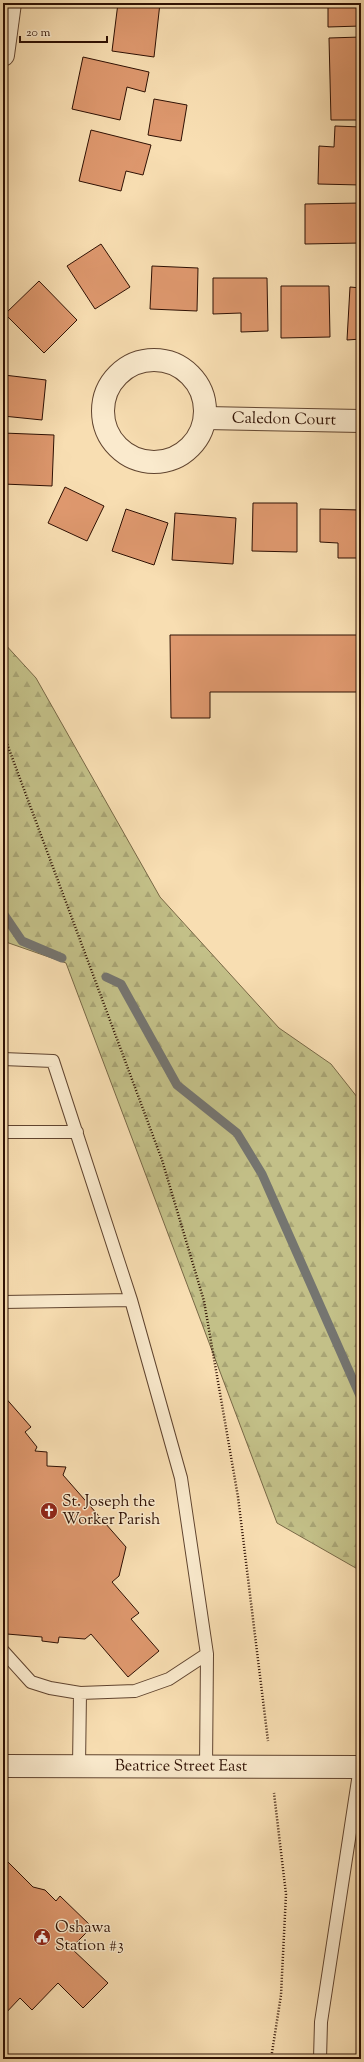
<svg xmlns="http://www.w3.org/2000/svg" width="364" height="2062" viewBox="0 0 364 2062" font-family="'Sorts Mill Goudy',serif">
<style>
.forest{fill:url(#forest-firs);stroke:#786846}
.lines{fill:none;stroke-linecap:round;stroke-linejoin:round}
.stream{stroke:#757570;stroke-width:9}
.building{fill:#de986e;stroke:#2e1003}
.service-casing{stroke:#60442f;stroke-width:14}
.minor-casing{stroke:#60442f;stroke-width:24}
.tertiary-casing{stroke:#60442f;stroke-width:24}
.path{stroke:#2e1003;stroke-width:2.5;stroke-dasharray:1 2;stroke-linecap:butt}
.service{stroke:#faeacd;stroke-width:12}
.minor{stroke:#faeacd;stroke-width:22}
.tertiary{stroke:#faeacd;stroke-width:22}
.labels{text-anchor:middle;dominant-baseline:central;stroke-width:3;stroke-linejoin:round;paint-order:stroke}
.street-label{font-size:16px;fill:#2e1003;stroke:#faeacd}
.poi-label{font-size:16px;fill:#2e1003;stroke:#faeacd;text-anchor:start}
</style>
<defs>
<pattern id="forest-firs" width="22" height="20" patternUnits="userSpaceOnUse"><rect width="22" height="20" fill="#c3c088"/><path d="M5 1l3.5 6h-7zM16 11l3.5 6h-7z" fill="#a8a474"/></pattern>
</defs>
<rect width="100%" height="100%" fill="#f8deb2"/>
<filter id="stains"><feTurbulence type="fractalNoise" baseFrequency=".005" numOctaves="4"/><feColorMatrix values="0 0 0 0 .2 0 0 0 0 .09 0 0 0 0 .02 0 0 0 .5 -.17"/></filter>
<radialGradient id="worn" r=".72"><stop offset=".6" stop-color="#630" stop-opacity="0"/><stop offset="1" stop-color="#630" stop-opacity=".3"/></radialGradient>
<!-- forest -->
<path class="forest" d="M3 642 36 678 160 897 279 1028 331 1064 361 1102V1571L277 1523 66 963 3 941Z"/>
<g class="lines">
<!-- stream -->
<path class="stream" d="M3 913 22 941 62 958
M106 977 121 984 177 1085 237 1133 262 1174 361 1398"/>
</g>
<!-- building -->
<path class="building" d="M118 3H160L154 57 112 51Z
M328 3H361V26L328 27Z
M361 37V120H331L329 38Z
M83 57 149 72 145 92 127 87 120 120 72 109Z
M154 99 187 105 181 141 148 135Z
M335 126 361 127V185L318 184 319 146 334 147Z
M91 130 151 145 143 175 126 171 121 191 79 181Z
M361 203V243L305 244V204Z
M101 244 130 287 95 309 67 266Z
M152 266 198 268 197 311 150 309Z
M213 278H267L268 331 241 332V313L213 314Z
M39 281 77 320 44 353 5 314Z
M281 286H329L330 337 281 338Z
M350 287 361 288V339L347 340Z
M4 375 46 380 42 420 3 416Z
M3 433 54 435 52 486 3 484Z
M65 487 104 506 87 541 48 523Z
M253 503H297V552L252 551Z
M126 509 168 523 154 565 112 551Z
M320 509 361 510V558H338V543L320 542Z
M175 513 236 518 233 564 172 560Z
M170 635H361V692H210V718H171Z
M3 1395 31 1427 25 1432 37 1447 35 1451 47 1452V1466L66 1467 63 1475 126 1547 119 1576 112 1582 139 1613 131 1619 159 1651 128 1677 91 1634 85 1639 59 1637 58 1643 42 1641V1637L7 1634 3 1630Z
M7 1861 33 1887 45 1890 56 1901 60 1896 92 1927 71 1948 108 1983 83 2008 58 1983 32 2010 20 1998 3 2016V1864Z"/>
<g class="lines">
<defs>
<path id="service" d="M3 1059 53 1061 131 1300 181 1478 207 1654 206 1767
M3 1132H77
M3 1302 131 1300
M3 1651 31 1682 50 1688 80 1693 135 1691 169 1679 207 1654
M79 1766 80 1693
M320 2059 321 2022 360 1767"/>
<g id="minor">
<path d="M3 55 10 3"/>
<circle cx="154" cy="411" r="51"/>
<path id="s1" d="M206 418 361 421"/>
</g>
<g id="tertiary">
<path id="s2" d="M3 1766 361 1767"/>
</g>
</defs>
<!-- service casing -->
<use href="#service" class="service-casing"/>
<!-- minor casing -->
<use href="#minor" class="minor-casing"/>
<!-- tertiary casing -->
<use href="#tertiary" class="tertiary-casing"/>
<!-- path -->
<path class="path" d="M3 733 162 1160 204 1301 238 1497 268 1741
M271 2059 281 1995 286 1894 274 1793"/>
<!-- service -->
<use href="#service" class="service"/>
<!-- minor -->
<use href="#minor" class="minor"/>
<!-- tertiary -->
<use href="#tertiary" class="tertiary"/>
</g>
<!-- icons -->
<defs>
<symbol id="church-disc" viewBox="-11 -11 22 22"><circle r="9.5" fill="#8f2418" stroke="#faeacd"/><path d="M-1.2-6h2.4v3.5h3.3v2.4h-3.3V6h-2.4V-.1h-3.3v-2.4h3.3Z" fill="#fff"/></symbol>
<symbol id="civic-disc" viewBox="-11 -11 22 22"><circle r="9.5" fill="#8f2418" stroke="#faeacd"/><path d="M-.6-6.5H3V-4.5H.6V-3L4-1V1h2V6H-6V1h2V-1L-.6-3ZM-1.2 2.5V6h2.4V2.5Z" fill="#fff"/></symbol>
</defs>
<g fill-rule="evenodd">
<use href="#church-disc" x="39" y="1501" width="20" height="20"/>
<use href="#civic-disc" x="32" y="1927" width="20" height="20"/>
</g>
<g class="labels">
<!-- street labels -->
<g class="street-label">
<text stroke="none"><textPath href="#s1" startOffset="78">Caledon Court</textPath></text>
<text stroke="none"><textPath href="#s2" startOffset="178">Beatrice Street East</textPath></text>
</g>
<!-- poi labels -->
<g class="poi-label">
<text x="62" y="1502">St. Joseph the<tspan x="62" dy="18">Worker Parish</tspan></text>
<text x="55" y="1928">Oshawa<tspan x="55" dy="18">Station #3</tspan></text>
</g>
</g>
<!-- margin -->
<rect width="364" height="2062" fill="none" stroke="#f8deb2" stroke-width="16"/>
<rect x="4" y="4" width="356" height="2054" fill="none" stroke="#2e1003" stroke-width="2"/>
<rect x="8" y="8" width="348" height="2046" fill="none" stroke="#2e1003"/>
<!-- scale -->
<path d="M20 36v6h87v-6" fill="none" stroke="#2e1003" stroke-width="2"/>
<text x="26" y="36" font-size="12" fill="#2e1003" stroke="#faeacd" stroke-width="3" paint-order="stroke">20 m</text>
<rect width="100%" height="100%" filter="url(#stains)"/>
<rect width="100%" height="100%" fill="url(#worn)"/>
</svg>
